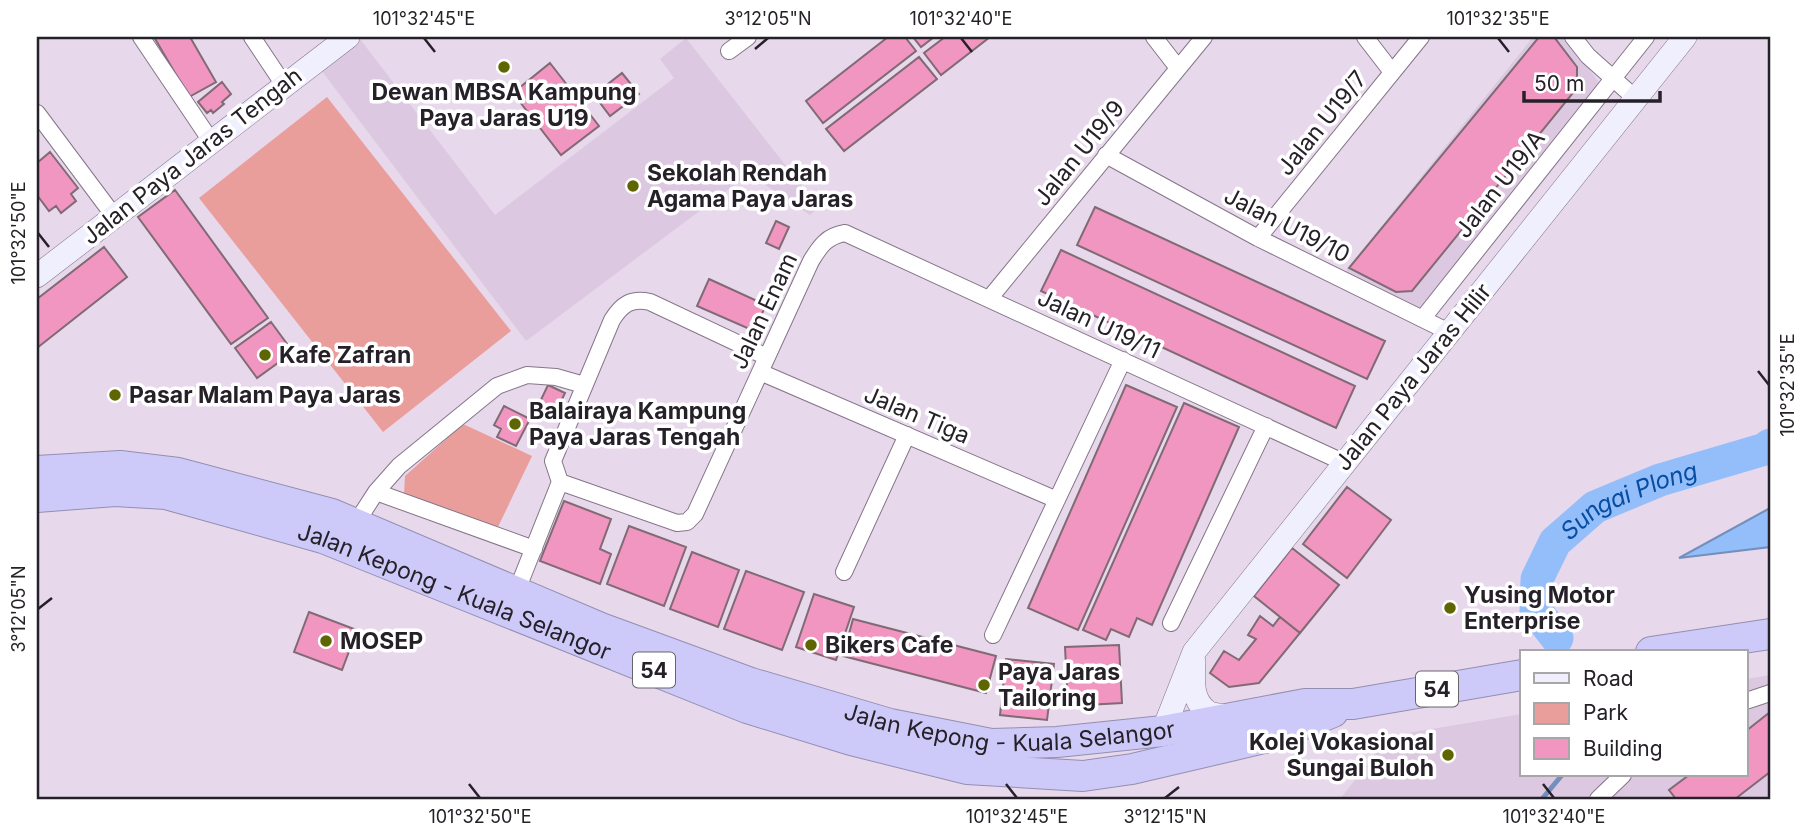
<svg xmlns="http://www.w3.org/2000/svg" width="1807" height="836" viewBox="0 0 1807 836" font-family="Inter,sans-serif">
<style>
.built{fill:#dcc9e1}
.green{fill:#e99e9c}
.water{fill:#94befa;stroke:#738fbb;stroke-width:2}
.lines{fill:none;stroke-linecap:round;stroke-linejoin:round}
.stream{stroke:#738fbb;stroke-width:5}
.river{stroke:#94befa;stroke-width:33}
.building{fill:#f195c1;stroke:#806a74;stroke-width:2}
.street-casing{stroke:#847688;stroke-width:18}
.secondary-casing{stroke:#847688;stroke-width:24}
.highway-casing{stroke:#938fb0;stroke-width:32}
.street{stroke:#fff;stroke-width:16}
.secondary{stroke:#f0effd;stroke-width:23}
.highway{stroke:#cdcaf9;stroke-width:30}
.ticks{fill:none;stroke:#262128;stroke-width:2.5}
.poi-dot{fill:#5f6501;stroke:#fff;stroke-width:2.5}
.labels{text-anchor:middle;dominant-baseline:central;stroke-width:7;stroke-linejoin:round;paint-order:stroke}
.shield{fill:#fff;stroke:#676468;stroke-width:2}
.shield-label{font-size:21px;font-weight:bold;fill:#262128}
.poi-label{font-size:23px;font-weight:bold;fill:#262128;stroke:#fff;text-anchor:start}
.street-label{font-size:23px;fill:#262128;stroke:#fff}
.water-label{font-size:24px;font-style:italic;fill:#074ea3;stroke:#fff}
.neatline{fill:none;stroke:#262128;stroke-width:2.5}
.ticks-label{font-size:18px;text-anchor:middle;fill:#262128}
</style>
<rect width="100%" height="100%" fill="#e8d8ec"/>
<!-- built -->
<path class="built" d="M1533 37H1565L1601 85 1420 310 1344 273Z
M686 38 819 208 810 215 749 174 526 341 321 70 360 39 495 215 674 78 660 59Z
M1770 675V799H1340L1389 736 1522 714V775H1746V679Z"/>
<!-- green -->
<path class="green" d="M327 97 511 331 383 432 199 198Z
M463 424 532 456 497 529 404 494 405 476Z"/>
<!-- water -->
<path class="water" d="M1770 508V547L1679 558Z"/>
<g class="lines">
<!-- stream -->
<path class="stream" d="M1542 799 1562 775"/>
<!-- river -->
<path class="river" id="s1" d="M1557 638 1536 611 1537 579 1555 542 1595 507 1660 480 1765 449 1770 445"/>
</g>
<!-- building -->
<path class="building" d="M154 37H190L216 82 189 97Z
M888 37H905L916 51 823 123 806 101Z
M913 37H934L921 47Z
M945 37H990L941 75 924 53Z
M1539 37H1554L1577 67V88L1412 291 1396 292 1349 268Z
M919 57 937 79 844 151 826 129Z
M550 63 599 126 561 155 513 93Z
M622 73 639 94 610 116 594 95Z
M222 82 231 94 222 102 224 104 213 113 211 110 207 113 198 102Z
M50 152 78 188 71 194 76 201 61 213 56 206 49 211 37 195V163Z
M175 190 268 318 231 344 138 217Z
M1095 207 1385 341 1367 379 1077 245Z
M776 221 789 227 779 249 766 243Z
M104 247 127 277 37 348V299Z
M1061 250 1355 386 1336 428 1041 291Z
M709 279 766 305 754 331 697 306Z
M271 322 293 352 257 378 235 348Z
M548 385 565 393 554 416 537 408Z
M1126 385 1177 407 1078 630 1028 608Z
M1184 403 1239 427 1152 625 1137 618 1129 637 1111 629 1106 640 1083 630Z
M504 406 530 419 516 446 497 437 501 429 494 425Z
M1347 487 1391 520 1347 578 1303 544Z
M564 501 611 519 600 549 611 554 600 584 540 561Z
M629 526 686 547 664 606 607 584Z
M1292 548 1339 585 1300 633 1254 596Z
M692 552 739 570 718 627 670 609Z
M746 571 804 592 782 650 724 629Z
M814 594 854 607 836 660 796 647Z
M309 612 357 630 342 670 294 652Z
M1260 616 1273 626 1280 617 1300 633 1259 683 1229 687 1210 673 1224 651 1239 660 1256 639 1248 635Z
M853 619 996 656 986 693 843 656Z
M1119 645 1122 703 1068 706 1065 647Z
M1006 659 1054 664 1047 720 1000 715Z
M1770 712V772L1735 799H1676L1669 790 1689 775H1746V731Z"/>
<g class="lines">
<defs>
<path id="street" d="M141 37 211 141
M252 37 284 85
M1154 37 1178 68
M1365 37 1392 72
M1573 37 1588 56 1635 98
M729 51 748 37
M37 113 114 216
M1106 155 1258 238 1449 332
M1258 238 1421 37
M989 299 1204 37
M1423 318 1646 37
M760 372 1057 500
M560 482 677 523 687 522 695 514 811 261C820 246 827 236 845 233L1345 463
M376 492 534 549
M356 523 376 492 399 466 497 386 527 375 556 377 584 385
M844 572 907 435
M517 590 560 482 553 461 612 320C622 304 631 298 650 302L767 357
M1171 623 1266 426
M993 635 1123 360
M1746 701 1770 693
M1598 799 1623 775"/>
<path id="secondary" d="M37 276 348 37
M1194 662C1193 679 1191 701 1208 712 1213 715 1224 715 1231 717
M1163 731 1194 652 1685 37"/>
<g id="highway">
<path id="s2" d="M37 471 120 466 178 473 332 514 601 628 751 683 890 724 991 744 1057 742 1163 731 1305 704H1353L1522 675"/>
<path id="s3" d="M37 497 115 491 166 494 323 538 747 708 851 740 967 769 1083 776 1132 769 1277 735 1333 712"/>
<path d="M1651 652 1770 634"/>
</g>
</defs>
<!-- street casing -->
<use href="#street" class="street-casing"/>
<!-- secondary casing -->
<use href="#secondary" class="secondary-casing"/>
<!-- highway casing -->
<use href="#highway" class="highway-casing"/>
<!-- street -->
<use href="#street" class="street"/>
<!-- secondary -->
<use href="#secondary" class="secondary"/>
<!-- highway -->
<use href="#highway" class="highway"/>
</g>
<!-- ticks -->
<path class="ticks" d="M424 38 435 52M961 38 972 52M1498 38 1509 52M755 49 768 38M38 233 49 247M1758 371 1769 385M38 609 52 598M469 784 480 798M1006 784 1017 798M1543 784 1554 798M1165 798 1179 787"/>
<!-- markers -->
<g class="poi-dot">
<circle cx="504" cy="67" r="7"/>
<circle cx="633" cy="186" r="7"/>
<circle cx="265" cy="355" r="7"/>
<circle cx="115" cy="395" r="7"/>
<circle cx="515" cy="424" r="7"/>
<circle cx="1450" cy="608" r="7"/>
<circle cx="326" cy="641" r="7"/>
<circle cx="811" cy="645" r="7"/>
<circle cx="984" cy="685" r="7"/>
<circle cx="1448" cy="755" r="7"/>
</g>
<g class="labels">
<!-- shield labels -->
<g class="shield">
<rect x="633" y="652.5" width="42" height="35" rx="5"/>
<rect x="1416" y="671.5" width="42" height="35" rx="5"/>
</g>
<g class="shield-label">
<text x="654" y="670">54</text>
<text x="1437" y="689">54</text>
</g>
<!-- poi labels -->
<g class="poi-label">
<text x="504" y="92" text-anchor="middle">Dewan MBSA Kampung<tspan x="504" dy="26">Paya Jaras U19</tspan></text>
<text x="647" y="173">Sekolah Rendah<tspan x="647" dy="26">Agama Paya Jaras</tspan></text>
<text x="279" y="355">Kafe Zafran</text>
<text x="129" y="395">Pasar Malam Paya Jaras</text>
<text x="529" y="411">Balairaya Kampung<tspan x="529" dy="26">Paya Jaras Tengah</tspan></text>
<text x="1464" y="595">Yusing Motor<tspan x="1464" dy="26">Enterprise</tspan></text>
<text x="340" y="641">MOSEP</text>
<text x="825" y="645">Bikers Cafe</text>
<text x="998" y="672">Paya Jaras<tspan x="998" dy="26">Tailoring</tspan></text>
<text x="1434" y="742" text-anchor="end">Kolej Vokasional<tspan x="1434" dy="26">Sungai Buloh</tspan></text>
</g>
<!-- street labels -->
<g class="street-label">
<text transform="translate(1322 123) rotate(-51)">Jalan U19/7</text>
<text transform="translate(1079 153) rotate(-51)">Jalan U19/9</text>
<text transform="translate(192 156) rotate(-38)">Jalan Paya Jaras Tengah</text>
<text transform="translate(1500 184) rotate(-52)">Jalan U19/A</text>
<text transform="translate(1287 225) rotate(27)">Jalan U19/10</text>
<text transform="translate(764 311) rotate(-65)">Jalan Enam</text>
<text transform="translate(1099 324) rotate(25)">Jalan U19/11</text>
<text transform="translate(1413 377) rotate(-51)">Jalan Paya Jaras Hilir</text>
<text transform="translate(917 415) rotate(23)">Jalan Tiga</text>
<text stroke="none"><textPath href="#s3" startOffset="434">Jalan Kepong - Kuala Selangor</textPath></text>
<text stroke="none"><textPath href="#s2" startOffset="1018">Jalan Kepong - Kuala Selangor</textPath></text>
</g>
<!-- water labels -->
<g class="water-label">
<text stroke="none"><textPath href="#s1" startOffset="194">Sungai Plong</textPath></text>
</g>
</g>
<!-- border -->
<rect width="1807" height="836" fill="none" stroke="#ffffff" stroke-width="77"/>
<!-- legend -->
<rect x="1520" y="650" width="228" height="126" fill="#ffffff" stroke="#a8a6a9" stroke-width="2"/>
<rect x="1534" y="673" width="35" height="10" fill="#f0effd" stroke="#a8a6a9" stroke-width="2"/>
<text x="1583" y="686" font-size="21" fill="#262128">Road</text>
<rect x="1534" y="703" width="35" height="21" fill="#e99e9c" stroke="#a8a6a9" stroke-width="2"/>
<text x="1583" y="720" font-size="21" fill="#262128">Park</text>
<rect x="1534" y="738" width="35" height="21" fill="#f195c1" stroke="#a8a6a9" stroke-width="2"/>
<text x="1583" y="756" font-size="21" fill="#262128">Building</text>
<!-- scale -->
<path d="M1524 91v10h136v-10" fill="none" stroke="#262128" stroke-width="3.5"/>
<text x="1534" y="91" font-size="21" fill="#262128" stroke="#ffffff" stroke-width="5" paint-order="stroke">50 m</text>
<rect x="38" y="38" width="1731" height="760" class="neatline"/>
<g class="ticks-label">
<text x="424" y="25">101°32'45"E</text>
<text x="768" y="25">3°12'05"N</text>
<text x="961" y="25">101°32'40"E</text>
<text x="1498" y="25">101°32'35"E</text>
<text transform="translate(19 233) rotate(-90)" y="6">101°32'50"E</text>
<text transform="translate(1788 385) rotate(-90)" y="6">101°32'35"E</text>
<text transform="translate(19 609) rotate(-90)" y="6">3°12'05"N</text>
<text x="480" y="823">101°32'50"E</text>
<text x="1017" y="823">101°32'45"E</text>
<text x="1165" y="823">3°12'15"N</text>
<text x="1554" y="823">101°32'40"E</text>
</g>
</svg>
